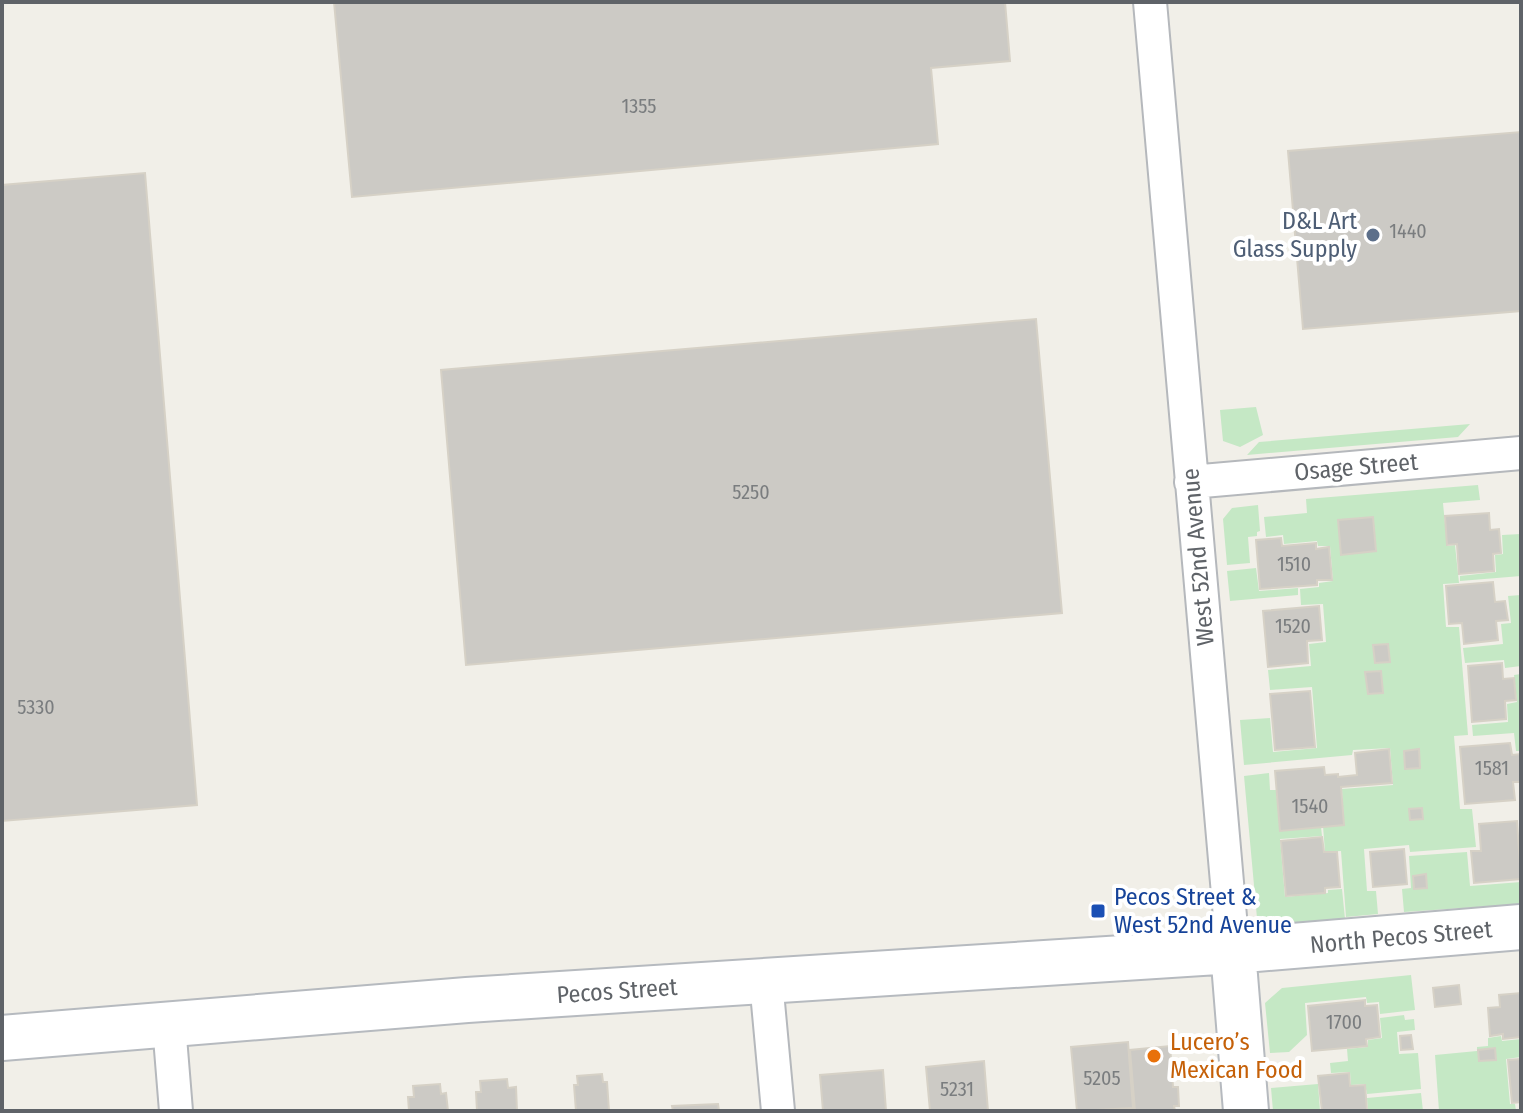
<svg xmlns="http://www.w3.org/2000/svg" width="1523" height="1113" viewBox="0 0 1523 1113" font-family="'Fira Sans Condensed',sans-serif">
<style>
.green{fill:#c5e8c5}
.building{fill:#cccac5;stroke:#d6d1c6;stroke-width:2}
.lines{fill:none;stroke-linecap:round;stroke-linejoin:round}
.street-casing{stroke:#b5b8bc;stroke-width:36}
.secondary-casing{stroke:#b6babf;stroke-width:48}
.street{stroke:#fff;stroke-width:32}
.secondary{stroke:#fff;stroke-width:44}
.service-dot{fill:#5c6f8a;stroke:#fff;stroke-width:3}
.transit-dot{fill:#1a4fb4;stroke:#fff;stroke-width:3}
.food-dot{fill:#e8710a;stroke:#fff;stroke-width:3}
.labels{text-anchor:middle;dominant-baseline:central;stroke-width:8;stroke-linejoin:round;paint-order:stroke}
.number-label{font-size:20px;fill:#7a7d7f}
.service-label{font-size:24px;fill:#4e5e75;stroke:#fff;text-anchor:end}
.street-label{font-size:24px;fill:#5f6368;stroke:#fff}
.transit-label{font-size:24px;fill:#164399;stroke:#fff;text-anchor:start}
.food-label{font-size:24px;fill:#c56008;stroke:#fff;text-anchor:start}
</style>
<rect width="100%" height="100%" fill="#f1efe8"/>
<!-- green -->
<path class="green" d="M1256 407 1263 435 1240 447 1223 441 1220 410Z
M1470 424 1458 437 1247 455 1259 442Z
M1478 485 1480 500 1443 503 1447 546 1455 545 1459 583 1443 584 1446 627H1459L1468 735 1454 736 1460 809H1472L1476 847 1410 852 1409 845 1364 849 1367 891H1376L1378 914 1346 917 1341 851 1325 852 1323 826 1344 824 1342 789 1393 785 1390 748 1353 750 1352 755 1244 765 1240 720 1270 718 1273 752 1317 748 1312 687 1270 690 1268 670 1311 666 1309 644 1326 642 1323 604 1301 605 1300 589 1319 587V583L1333 581 1330 546H1318L1317 541 1284 544 1283 535 1266 537 1264 517 1307 513 1306 499Z
M1258 505 1260 531 1257 532V536L1248 537 1250 563 1227 565 1223 519 1232 508Z
M1521 534V576L1460 581V576L1496 572 1495 555 1503 554 1502 535Z
M1256 568 1259 591 1298 588V595L1230 601 1227 571Z
M1521 595V666L1505 668 1504 660 1465 663 1463 648 1503 644 1501 624 1511 623 1508 596Z
M1521 674V751H1516L1514 733 1473 736 1472 725 1508 722 1507 704 1517 702 1514 675Z
M1269 773 1270 790H1276L1280 831 1321 827 1322 836 1280 839 1285 897 1328 893V890L1342 889 1345 919 1267 926 1257 918 1244 776Z
M1467 852 1470 886 1521 882V904L1404 912 1402 889 1411 888 1409 856Z
M1411 975 1415 1010 1380 1014 1379 1002 1367 1003 1366 997 1305 1003 1307 1035 1289 1052 1270 1053 1265 1003 1282 988Z
M1404 1015 1405 1020 1414 1019 1415 1030 1397 1032 1399 1054 1418 1053 1421 1089 1367 1094 1365 1084 1351 1085 1350 1072 1331 1073 1330 1063 1348 1061 1347 1049 1368 1047V1040L1382 1038 1380 1018Z
M1501 1036 1502 1041 1521 1039V1057L1506 1059 1510 1104H1515L1516 1111H1439L1435 1055 1477 1051V1047L1488 1046V1038Z
M1318 1084 1320 1111H1273L1271 1088Z
M1421 1093 1423 1111H1368L1367 1098Z"/>
<!-- building -->
<path class="building" d="M334 2H1005L1010 61 931 68 938 144 352 197Z
M1521 132V311L1303 329 1288 151Z
M145 173 197 805 2 821V185Z
M1036 319 1062 613 466 665 441 370Z
M1489 513 1490 530 1499 529 1501 553 1493 554 1494 571 1459 574 1457 544 1447 545 1445 516Z
M1373 517 1376 551 1341 555 1338 520Z
M1281 538 1282 546 1316 543V549L1329 547 1332 580H1317V585L1260 589 1256 540Z
M1493 582 1495 602 1505 601 1508 620 1496 621 1498 640 1464 644 1462 623 1449 624 1446 586Z
M1319 606 1322 640 1307 641 1308 663 1268 667 1263 611Z
M1388 644 1390 662 1375 663 1373 645Z
M1502 663 1503 679 1514 678 1516 700 1505 701 1506 719 1472 722 1468 666Z
M1381 671 1383 693 1368 694 1365 672Z
M1310 691 1315 747 1275 750 1270 694Z
M1510 743 1512 755 1521 754V782H1513L1515 800 1465 804 1460 747Z
M1389 749 1392 783 1341 787 1344 825 1280 831 1275 771 1324 767 1325 775 1338 774V777L1357 775 1355 753Z
M1419 749 1420 768 1405 769 1404 751Z
M1422 808 1423 819 1410 820 1409 809Z
M1517 821 1521 879 1474 883 1471 851H1481L1479 824Z
M1322 837 1324 852H1337L1340 887 1325 888V893L1286 896 1281 841Z
M1404 849 1407 884 1373 887 1370 852Z
M1426 874 1427 888 1414 889 1413 876Z
M1459 985 1461 1004 1435 1007 1433 988Z
M1521 993V1037L1503 1039V1034L1490 1036 1488 1008 1500 1007 1499 995Z
M1365 1000V1006L1377 1005 1380 1037 1366 1039 1367 1046 1312 1051 1308 1006Z
M1411 1035 1413 1049 1401 1050 1400 1036Z
M1128 1042 1133 1108 1077 1111 1071 1047Z
M1170 1046 1173 1087H1178L1179 1106H1174L1175 1111H1135L1130 1050Z
M1495 1048 1496 1060 1479 1061 1478 1050Z
M1521 1059V1102L1512 1103 1508 1060Z
M984 1061 988 1111H930L926 1067Z
M883 1070 886 1111H823L820 1075Z
M1349 1073 1350 1086 1365 1085 1367 1111H1322L1318 1076Z
M602 1074 603 1082H607L609 1111H576L574 1085H578L577 1076Z
M507 1079 508 1088 516 1087 517 1111H477L476 1092H481L480 1081Z
M440 1084 441 1094 446 1093 448 1111H409L408 1097H414L413 1086Z
M718 1104 719 1111H673L672 1106Z"/>
<g class="lines">
<defs>
<path id="street" d="M1150 2 1233 951
M1191 482 1521 453
M766 981 778 1111
M169 1025 176 1111"/>
<path id="secondary" d="M1233 951 1246 1111
M2 1038 467 1000 1233 951 1521 927"/>
</defs>
<!-- street casing -->
<use href="#street" class="street-casing"/>
<!-- secondary casing -->
<use href="#secondary" class="secondary-casing"/>
<!-- street -->
<use href="#street" class="street"/>
<!-- secondary -->
<use href="#secondary" class="secondary"/>
</g>
<!-- markers -->
<circle class="service-dot" cx="1373" cy="235" r="8"/>
<rect class="transit-dot" x="1090" y="903" width="16" height="16" rx="4"/>
<circle class="food-dot" cx="1154" cy="1056" r="8"/>
<g class="labels">
<!-- number labels -->
<g class="number-label">
<text x="639" y="106">1355</text>
<text x="1408" y="231">1440</text>
<text x="751" y="492">5250</text>
<text x="1294" y="564">1510</text>
<text x="1293" y="626">1520</text>
<text x="36" y="707">5330</text>
<text x="1492" y="768">1581</text>
<text x="1310" y="806">1540</text>
<text x="1344" y="1022">1700</text>
<text x="1102" y="1078">5205</text>
<text x="957" y="1089">5231</text>
</g>
<!-- service labels -->
<g class="service-label">
<text x="1357" y="221">D&amp;L Art<tspan x="1357" dy="28">Glass Supply</tspan></text>
</g>
<!-- street labels -->
<g class="street-label">
<text transform="translate(1356 467) rotate(-5)">Osage Street</text>
<text transform="translate(1198 557) rotate(-95)">West 52nd Avenue</text>
<text transform="translate(1401 937) rotate(-5)">North Pecos Street</text>
<text transform="translate(617 991) rotate(-4)">Pecos Street</text>
</g>
<!-- transit labels -->
<g class="transit-label">
<text x="1114" y="897">Pecos Street &amp;<tspan x="1114" dy="28">West 52nd Avenue</tspan></text>
</g>
<!-- food labels -->
<g class="food-label">
<text x="1170" y="1042">Lucero’s<tspan x="1170" dy="28">Mexican Food</tspan></text>
</g>
</g>
<!-- border -->
<rect width="1523" height="1113" fill="none" stroke="#5f6368" stroke-width="8"/>
</svg>
